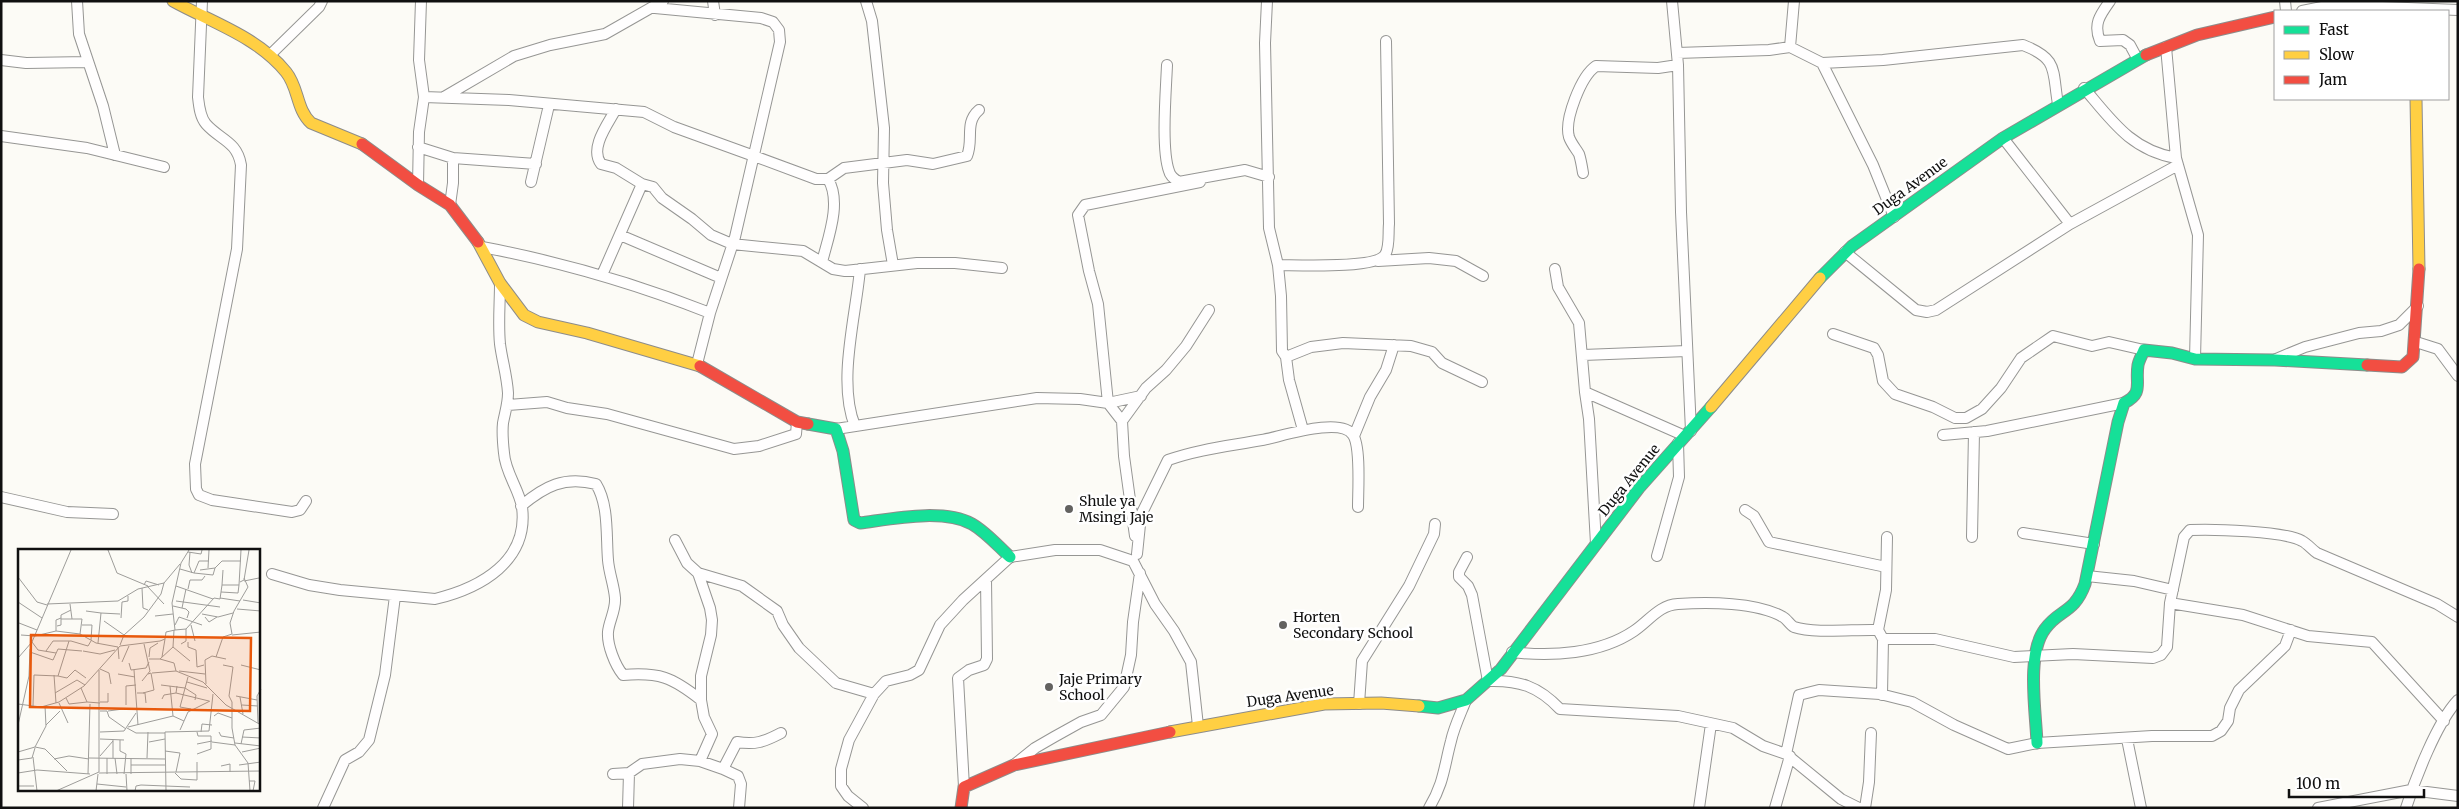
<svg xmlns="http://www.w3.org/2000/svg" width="2459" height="809" viewBox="0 0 2459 809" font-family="Merriweather,serif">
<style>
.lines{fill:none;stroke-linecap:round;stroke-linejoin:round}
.street-casing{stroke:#969694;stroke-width:12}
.fast-casing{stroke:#8d8c8a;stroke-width:13}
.slow-casing{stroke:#8d8c8a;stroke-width:13}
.jam-casing{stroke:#8d8c8a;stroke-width:13}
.street{stroke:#fffefe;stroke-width:10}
.fast{stroke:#16e098;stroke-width:11}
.slow{stroke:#ffcf43;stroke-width:11}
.jam{stroke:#f24e42;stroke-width:11}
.poi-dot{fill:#636260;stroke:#fff;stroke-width:2}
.labels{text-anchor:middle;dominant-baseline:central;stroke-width:5;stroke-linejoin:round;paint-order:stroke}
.street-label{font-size:14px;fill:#101010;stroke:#fff}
.poi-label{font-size:14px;fill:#101010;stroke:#fff;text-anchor:start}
.inset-road{fill:none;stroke:#9e9d9a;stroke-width:1}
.view{fill:#e8590c;fill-opacity:0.15;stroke:#e8590c;stroke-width:2.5}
.inset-edge{fill:none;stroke:#101010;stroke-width:2.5}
</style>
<rect width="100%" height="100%" fill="#fcfbf6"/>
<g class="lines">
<defs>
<path id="street" d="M77 1 79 34 103 106 115 155
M202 1 198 97C199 106 200 117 206 124 220 140 237 141 241 165L237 249 195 464 196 489 199 495 212 500 292 512 300 510 306 501
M713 1 715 15
M866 1 872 21 884 128 883 183 887 230 893 265
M1267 1 1265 43 1269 228 1278 265 1281 296 1282 351 1286 357 1289 380 1303 430
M1672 1 1678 65 1681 212 1691 431
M2110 1C2100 15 2093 24 2100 41L2123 40 2130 45 2137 58
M2285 1 2286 11
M655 8 761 18 773 22 779 30 780 42 735 237 710 313 697 364
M2302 11 2332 5 2458 10
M1790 47 1794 1
M2166 47 2176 158 2198 235 2195 359
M1677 53 1769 50 1790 47 1822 63 1873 165 1894 217
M270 55 319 7 322 1
M1 60 26 63 88 62
M1822 63 1883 60 2023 45C2059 59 2052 70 2058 104
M1167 65C1166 90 1161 149 1169 171 1170 176 1174 179 1179 182L1245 170 1269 177
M2084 88C2112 121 2131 150 2176 158
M424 97 509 100 644 112 674 127 754 156 816 179H828C842 202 828 238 822 262
M444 97 514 56 550 45 605 34 663 1
M616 109C608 124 589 148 601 164L616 168 642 184 653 187 662 198 692 219 711 235 732 244 803 251 833 269 845 271 917 263H955L1002 268
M1 136 87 148 164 167
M2003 138 2070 224
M418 147 453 158 536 164
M1583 173C1582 167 1581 160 1579 154 1576 149 1571 143 1569 137 1564 120 1581 76 1596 66L1658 68 1678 65
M828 179 844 168 907 160 933 164 967 156C974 139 964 123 979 110
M531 182 549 105
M418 185 419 132 424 97 419 60 421 1
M450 205 453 183V158
M620 235 721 278
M482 247C562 262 634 283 710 313
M1845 252 1916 310 1927 312 1936 310 2070 224 2178 165
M1378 261 1429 258 1456 261 1483 276
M1278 265C1297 265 1375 269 1385 255 1390 247 1388 233 1389 224L1386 41
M1555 269 1558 287 1579 323 1585 392 1685 436
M602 275 642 184
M1833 334 1874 348 1878 355 1883 381 1895 394 1933 407 1955 418H1966L1982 409 2001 388 2021 358 2053 336 2092 346 2109 342 2144 350
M2416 342 2438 349 2458 376
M1583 355 1687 351
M1286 357 1311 347 1343 343 1411 346 1432 352 1442 363 1482 382
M2276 359 2305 347 2359 333 2381 331 2399 325 2418 306
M1585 392 1589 419 1596 544
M1141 396 1108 403 1098 304 1089 271 1078 215 1085 205 1200 182
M508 405 547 402 567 408 607 414 734 449 759 446 796 434 797 422
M855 426C837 382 856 316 860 269
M836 429 1037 398 1080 399 1108 403 1122 421
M1943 435 1987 431 2124 403
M1354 436 1370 397 1386 370 1394 345
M1 497 67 512 113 514
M521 506C545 486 564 476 596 484 609 505 606 536 608 560 609 573 614 585 615 598 616 610 609 621 608 632 607 645 615 665 623 675 659 672 672 677 701 700L704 717 712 734 700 761
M1745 510 1754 516 1769 542 1886 567
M2023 533 2094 544
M1135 536 1124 456 1122 421 1146 388 1166 370 1186 346 1209 310
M1972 537 1974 432
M675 540 687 563 698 573 742 586 777 611 783 625 799 648 836 683 874 694
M1137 554 1141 515 1168 460C1199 449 1230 446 1262 440 1280 437 1341 416 1353 435 1361 447 1358 491 1358 507
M1657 556 1679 477 1678 443
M1467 557 1459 572V577L1468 586 1472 595 1488 681C1519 680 1538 686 1560 709L1678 716 1733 728 1763 746 1786 754 1841 799 1859 808
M698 573 710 608 712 620 711 635 701 676V700
M272 574 309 585 340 590 435 599C481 588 529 561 522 507 519 489 505 472 504 453 503 444 502 432 503 423 505 412 508 404 508 393 507 376 502 360 500 344 498 324 500 303 500 283
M2087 576 2134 581 2173 590
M2170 603 2243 615 2308 636 2372 642 2444 721
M1883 639H1935L2014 657 2073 654 2153 658 2161 655 2167 647 2170 603 2184 537 2190 530C2212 529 2285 531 2302 541 2308 544 2312 550 2317 553L2437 604 2458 617
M1512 652C1551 657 1600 654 1634 631 1649 621 1659 605 1678 604 1708 602 1757 602 1783 617 1787 619 1790 625 1794 627 1815 634 1855 629 1878 630
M1882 695 1883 639 1878 630 1886 590 1887 537
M1359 704 1362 661 1409 586 1434 534 1435 524
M2127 739 2141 808
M1786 754 1799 695 1819 690 1880 694 1912 702 1954 725 2008 749 2037 743 2152 736H2212L2221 731 2228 721 2230 708 2239 690 2285 646 2291 630
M1015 764 1035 748 1054 737 1081 722 1101 715 1124 687 1131 655 1133 622 1140 573
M613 774 629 773 642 764 680 759 700 761 723 769
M964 787 958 678 969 670 984 665 987 659 986 579
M323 808 345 760 359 752 369 740 385 675 395 596
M628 808 629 773
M739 808 741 784 738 776 723 769 737 742C755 745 764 742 781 733
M863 808 848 796 841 786V769L849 740 874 694 886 681 910 675 919 670 940 625 963 600 1010 557 1055 550H1100L1133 561 1155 604 1174 631 1191 662 1198 726
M1429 808C1444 783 1444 767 1451 741 1454 727 1461 713 1466 700
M1699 808 1711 724
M1775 808 1790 756
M1865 808 1869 782 1871 733
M2318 808 2411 790 2458 796
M2406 808C2415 779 2437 722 2458 700"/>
<path id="fast" d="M1820 278 1852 246 2003 138 2146 55
M808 424 836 429 843 451 854 520 860 523C891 519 943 508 972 524 986 532 998 546 1010 557
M1419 706 1438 708 1466 700 1501 669 1639 488 1711 407
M2037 743C2036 713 2026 654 2045 629 2059 609 2074 614 2085 584L2118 422 2124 403C2144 393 2135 384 2138 365 2139 360 2142 355 2144 350L2172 353 2195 359 2275 360 2367 365"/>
<path id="slow" d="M173 1C211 22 258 37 286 72 299 88 296 109 311 123L362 144
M2416 99 2419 269
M478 242 500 283 524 315 538 322 587 333 700 366
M1711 407 1820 278
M1170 732 1324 704 1381 703 1419 706"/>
<path id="jam" d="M2146 55 2197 35 2275 17
M362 144 418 185 450 205 478 242
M2367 365 2402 367 2413 357 2419 269
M700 366 797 422 808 424
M961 808 964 787 1014 765 1170 732"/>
</defs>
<!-- street casing -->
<use href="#street" class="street-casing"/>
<!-- fast casing -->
<use href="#fast" class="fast-casing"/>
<!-- slow casing -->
<use href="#slow" class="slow-casing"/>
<!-- jam casing -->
<use href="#jam" class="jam-casing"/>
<!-- street -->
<use href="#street" class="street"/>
<!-- fast -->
<use href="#fast" class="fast"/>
<!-- slow -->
<use href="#slow" class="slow"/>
<!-- jam -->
<use href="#jam" class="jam"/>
</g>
<!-- markers -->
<g class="poi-dot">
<circle cx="1069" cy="509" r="5"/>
<circle cx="1283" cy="625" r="5"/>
<circle cx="1049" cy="687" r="5"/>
</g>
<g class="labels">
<!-- street labels -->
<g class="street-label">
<text transform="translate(1910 186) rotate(-36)">Duga Avenue</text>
<text transform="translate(1629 480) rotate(-51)">Duga Avenue</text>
<text transform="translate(1290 696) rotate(-8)">Duga Avenue</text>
</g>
<!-- poi labels -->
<g class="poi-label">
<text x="1079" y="501">Shule ya<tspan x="1079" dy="16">Msingi Jaje</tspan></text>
<text x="1293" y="617">Horten<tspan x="1293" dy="16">Secondary School</tspan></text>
<text x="1059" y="679">Jaje Primary<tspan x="1059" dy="16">School</tspan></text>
</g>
</g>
<!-- overview -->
<g transform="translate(18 549)">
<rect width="242" height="242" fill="#fcfbf6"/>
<path class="inset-road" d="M90 1 99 24 130 37M170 3 183 5 184 1M172 3 171 16 174 24M190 19 191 1M162 20 176 24 181 12H191M182 21 197 19 204 12H223M176 24 195 26 197 19M0 28 19 53 29 56M226 32 241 29M222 33 226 31 231 1M126 36 128 32 141 36M204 36 205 21M129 37 146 55M158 37 195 50M124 39 125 59 130 61M170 40 172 31H184L187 27M203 43 220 44 221 36M202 49 222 52M225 51 243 54M158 52 202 58M0 53 24 69M29 55 100 52 120 40 146 34 162 15M52 55 54 70M155 57 168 60 171 63 169 69M164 59 168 40M219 60 243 62M68 62 83 64 80 94M83 64 102 65M184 65 200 68 215 64M137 67 155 65M187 68 191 73 199 68M103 69 104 53 110 52V47M43 70H64L62 85M86 72 106 86M1 74 19 81M64 76H74L73 91M157 76 161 68 184 76M173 76 177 92M39 77 43 76V66L53 61M157 81 168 80 196 49 202 50 204 36H221L223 1M38 82V71L43 69M3 86 17 87 38 82 62 85 78 94 100 98 101 110M214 86 243 83M14 93 20 101 38 104M170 93V98L178 101 179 118 186 116M163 95 168 92V80M102 96 106 86 126 68 143 45 146 34M155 98 172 112M28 102 35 92H53L70 97 73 92M65 102 82 105 97 101M12 103 35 111 40 100 64 102M131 108 132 99 140 94M144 108 147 90M198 108 205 88 214 85 212 74 216 62 230 38 226 29M0 109 14 93 53 1M131 110H142L155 98 156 81M142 110 156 114 158 122 185 133 208 156 243 176M104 113 111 97M111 114 113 121 128 119 131 113M205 116 215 118 211 147 214 153V179L217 196 230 214 232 242M223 116 243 121M82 120 91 124 93 135M116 121 120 176M161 122 187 125M134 124 158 122M100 125 117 128M36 126 38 154M40 127 49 129 57 121 68 129M170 128 162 158 173 160M124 132 132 122 126 95M169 133 189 139M188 135 187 111 194 107 208 110M143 136 167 139 178 146 177 151M152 137 155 167M159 137 158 144 191 152M63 139 69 153 82 154M37 144 59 131 67 136M119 144H127L128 154M125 144 136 141 133 124 130 125M218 147 239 151M222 148 225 165M48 149 51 155 69 153M144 150 146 146 158 144M82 153H90V144M41 154 50 174M0 155 23 158 41 153 66 137 102 97 142 92 147 90 148 83 157 81 154 54 163 14 171 1M108 156V137L118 136M224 156 240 157M15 157 16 126 40 127 51 92M82 162H89L91 168 108 180M90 162 105 160M196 167 200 164 214 169M240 174 239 147 243 140M0 176 11 127 12 100M28 176 42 162M110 178 155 167 166 172M109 179 118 184H147M162 181 170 163 192 152M82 183 106 182 118 164M179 183 180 187H193M183 183 184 175 194 176M201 183 203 187 216 189M224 188 243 189M82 190 106 191M102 191V202L108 205 106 225M131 193 147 190M194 193 217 196M217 194 243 197M179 195 194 192M223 195 226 181 243 179M17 198 27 200 49 222M147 202 162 204 158 223M0 203 17 198 28 177 27 157M224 203 243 199M179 205 193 200V187M82 207 95 192M15 208 19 242M71 209 147 210M95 209V191M97 209 99 225M113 209V225M129 209 130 183M36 210 51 207 71 210M0 211 14 209 17 199M113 216H147M221 216 243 213M203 217 212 215V223M0 224 19 221 72 225M81 224 243 222M157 224 163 230 179 231V213M70 225 72 155M89 225V209M108 225 109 242M231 232H237L235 242M79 235 108 238M0 237H16M38 242 81 223V121M78 242 80 225M117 242 118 237 123 236 172 238M148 242 147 183 191 182 195 145M193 242H224"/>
<path class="view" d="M13 86 233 89 232 162 12 158Z"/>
<rect width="242" height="242" class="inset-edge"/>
</g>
<!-- border -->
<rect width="2459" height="809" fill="none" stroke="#101010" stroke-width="5"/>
<!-- legend -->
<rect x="2274" y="10" width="175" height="90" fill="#ffffff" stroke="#9f9f9f"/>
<rect x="2284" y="26" width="25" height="8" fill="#16e098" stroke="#9f9f9f"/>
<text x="2319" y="35" font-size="15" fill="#101010">Fast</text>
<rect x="2284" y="51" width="25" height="8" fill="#ffcf43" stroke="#9f9f9f"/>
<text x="2319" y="60" font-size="15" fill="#101010">Slow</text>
<rect x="2284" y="76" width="25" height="8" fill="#f24e42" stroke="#9f9f9f"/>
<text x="2319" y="85" font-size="15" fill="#101010">Jam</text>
<!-- scale -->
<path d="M2289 789v8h135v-8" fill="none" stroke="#101010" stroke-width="2.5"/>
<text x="2296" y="789" font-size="15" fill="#101010" stroke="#ffffff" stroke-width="4" paint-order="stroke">100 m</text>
</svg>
